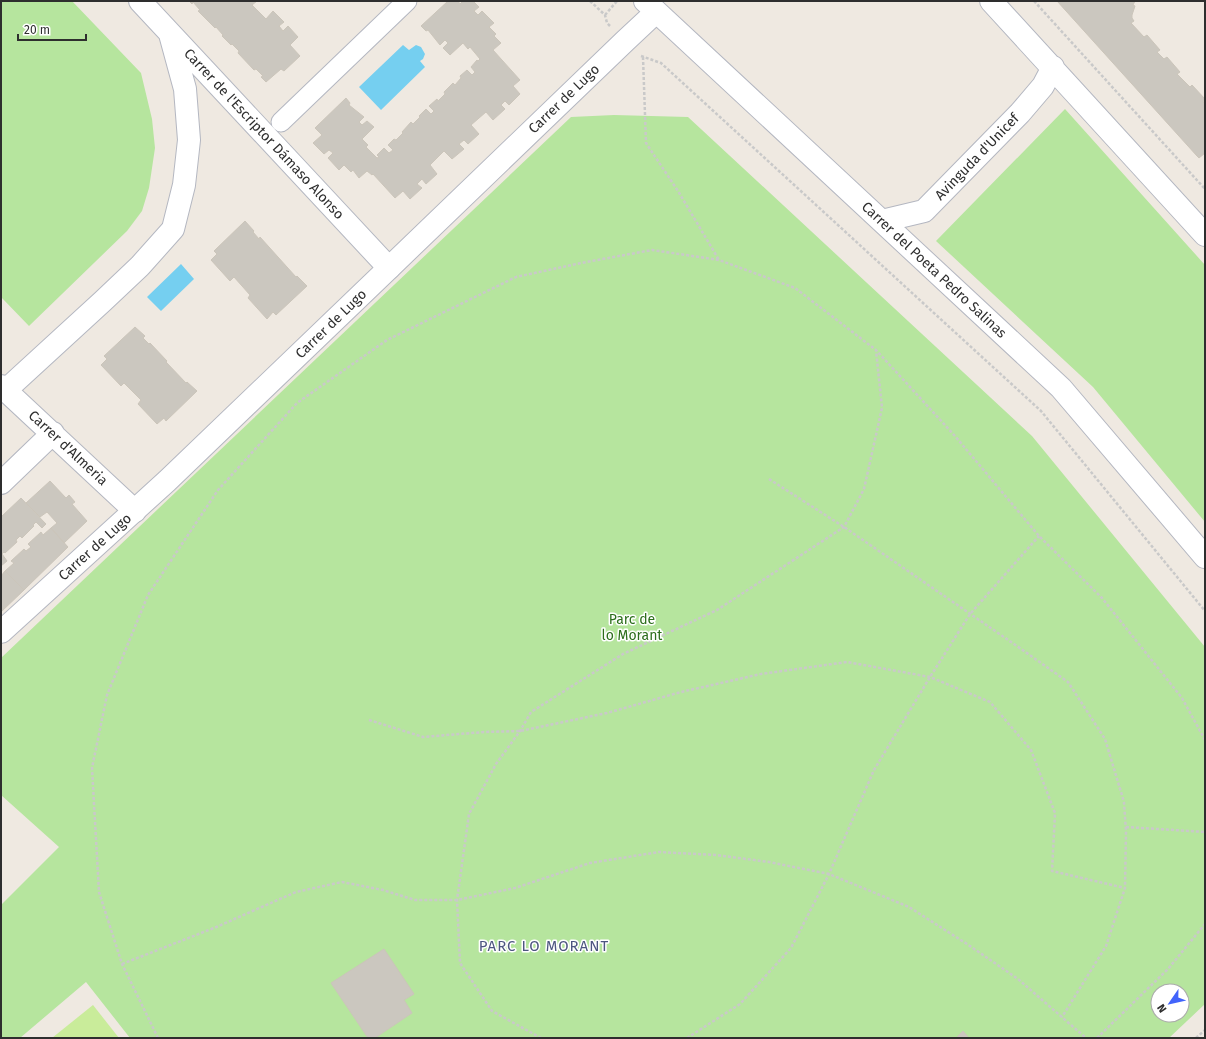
<svg xmlns="http://www.w3.org/2000/svg" width="1206" height="1039" viewBox="0 0 1206 1039" font-family="'Fira Sans',sans-serif">
<style>
.green{fill:#b6e59e;fill-rule:evenodd}
.pitch{fill:#c9ec9a}
.water{fill:#75cff0}
.building{fill:#cbc7bf;stroke:#cbc5ba}
.lines{fill:none;stroke-linecap:round;stroke-linejoin:round}
.pedestrian-casing{stroke:#b4b7c1;stroke-width:21}
.minor-casing{stroke:#b4b7c1;stroke-width:24}
.tertiary-casing{stroke:#b4b7c1;stroke-width:24}
.secondary-casing{stroke:#b4b7c1;stroke-width:24}
.path{stroke:#c9c9c9;stroke-width:2.5;stroke-dasharray:3 2;stroke-linecap:butt}
.pedestrian{stroke:#fff;stroke-width:19}
.minor{stroke:#fff;stroke-width:22}
.tertiary{stroke:#fff;stroke-width:22}
.secondary{stroke:#fff;stroke-width:22}
.labels{text-anchor:middle;dominant-baseline:central;stroke-width:3;stroke-linejoin:round;paint-order:stroke}
.street-label{font-size:14px;fill:#2e2e2e;stroke:#fff}
.park-label{font-size:14px;fill:#2c6e1b;stroke:#fff}
.neighbourhood-label{font-size:15px;letter-spacing:1px;fill:#4d5680;stroke:#fff}
</style>
<rect width="100%" height="100%" fill="#efe9e1"/>
<!-- green -->
<path class="green" d="M1 1H72L141 73 152 119 155 148 149 188 142 211 127 231 29 326 1 297Z
M1065 109 1205 265V522L1093 387 936 241Z
M614 115 688 117 1032 436 1205 647V1004L1169 1038H130L86 982 20 1038H1V905L59 847 1 795V658L571 117ZM1158 991H1182V1015H1158Z"/>
<!-- pitch -->
<path class="pitch" d="M93 1005 119 1038H52Z"/>
<!-- water -->
<path class="water" d="M403 45 409 50 416 45 421 47 425 54 423 59 420 61 425 67 381 110 359 87Z
M181 264 194 279 161 311 147 297Z"/>
<!-- building -->
<path class="building" d="M189 1H257L252 5 266 19 273 11 284 22 279 26 283 31 288 26 298 37 290 45 300 56 284 71 281 69 266 82 261 77 263 76 256 69 254 70 238 53 239 51 232 44 231 45 222 36 223 35 216 27 215 28 198 11 200 10 193 2 192 4Z
M448 1H458L460 4 463 1H473L479 7 474 11 478 15 482 11 494 23 489 27 496 34 494 36 501 43 493 50 520 80 513 86 520 94 509 105 505 101 501 105 505 109 493 120 486 112 471 125 479 134 468 144 464 140 459 144 464 149 452 159 444 151 430 165 437 174 426 184 422 179 417 184 422 188 410 199 403 191 395 198 373 174 372 175 367 171 359 178 353 170 351 172 344 165 339 170 328 158 333 153 329 150 324 154 313 143 322 135 315 128 346 98 350 103 349 105 364 117 359 122 362 125 367 121 374 127 362 139 368 145 366 147 377 158 379 157 377 155 384 148 389 153 393 150 388 145 394 139 396 140 403 133 402 132 411 122 413 124 420 117 419 116 426 109 431 114 434 111 429 106 437 99 438 101 445 94 444 92 453 83 455 85 461 78 460 76 467 70 472 75 475 72 471 67 477 60 478 61 480 59 470 47 468 49 463 43 450 55 443 48 448 43 445 40 440 45 428 30 426 31 421 26Z
M1057 1H1135L1133 5 1135 6 1132 15V18L1134 21 1131 23 1144 37 1147 35 1160 50 1157 52 1164 59 1167 57 1180 72 1177 74 1190 87 1192 85 1205 99 1203 102 1205 104V153L1199 158 1197 156Z
M245 221 254 231 253 232 259 239 260 237 296 277 297 276 307 286 276 315 273 312 267 319 248 298 250 295 234 277 230 281 211 260 217 254 214 251Z
M135 327 145 336 143 338 149 344 150 343 167 361 166 362 186 383 187 382 197 391 166 421 164 418 157 424 138 404 141 400 124 383 121 386 101 365 107 359 104 356Z
M50 481 66 498 69 495 75 502 72 504 87 521 64 543 51 528 57 523 47 512 40 517 26 503Z
M21 498 46 524 42 528 36 522 33 525 34 526 22 538 20 536 16 540 17 542 5 553 4 552 2 554 7 561 1 566V517Z
M51 528 68 547 24 590 5 571 14 563 11 561 24 549 26 551 31 547 28 544 41 532 43 535Z
M5 571 24 590 1 612V576Z
M384 949 414 994 404 1000 412 1013 375 1038H368L331 983Z
M963 1031 969 1038H956Z"/>
<g class="lines">
<defs>
<path id="pedestrian" d="M281 122 407 1"/>
<path id="minor" d="M140 1 389 268 625 41 656 12
M1 386 135 511
M6 390 103 301 140 266 173 229 184 185 189 140 185 89 170 34
M1 483 53 433"/>
<path id="tertiary" d="M1 632 167 481 389 268"/>
<path id="secondary" d="M645 1 1061 388 1205 557
M991 1 1205 235
M882 221 924 211 1020 113 1043 86 1053 67"/>
</defs>
<!-- pedestrian casing -->
<use href="#pedestrian" class="pedestrian-casing"/>
<!-- minor casing -->
<use href="#minor" class="minor-casing"/>
<!-- tertiary casing -->
<use href="#tertiary" class="tertiary-casing"/>
<!-- secondary casing -->
<use href="#secondary" class="secondary-casing"/>
<!-- path -->
<path class="path" d="M590 1 605 15 607 23 610 26
M1034 1 1205 189
M605 15 617 1
M641 56 661 63 1041 411 1205 611
M643 57 646 143 678 191 719 260
M769 479 844 527 1014 644 1068 682 1105 739 1124 802 1126 832 1125 888 1106 946 1062 1017
M369 720 423 737 484 732 520 731 607 713 681 692 761 674 847 662 930 677 990 702 1031 750 1055 813 1052 871 1125 888
M1126 827 1205 832
M122 964 214 928 296 892 342 882 383 890 415 900H457L515 888 590 863 659 852 716 855 769 862 829 874 909 907 967 944 1018 979 1086 1038
M158 1038 122 964 99 892 92 768 107 695 148 595 218 490 297 403 387 340 516 277 581 263 652 250 719 260 795 288 876 350 955 436 1039 536 1102 598 1182 698 1205 740
M541 1038 492 1011 460 963 457 900 469 814 496 764 520 731 531 712 623 654 717 610 844 527 864 489 882 408 876 350
M687 1038 740 1004 791 948 829 874 874 770 930 677 970 614 1039 536
M1097 1038 1168 969 1205 924
M1196 1038 1205 1030"/>
<!-- pedestrian -->
<use href="#pedestrian" class="pedestrian"/>
<!-- minor -->
<use href="#minor" class="minor"/>
<!-- tertiary -->
<use href="#tertiary" class="tertiary"/>
<!-- secondary -->
<use href="#secondary" class="secondary"/>
</g>
<g class="labels">
<!-- street labels -->
<g class="street-label">
<text transform="translate(564 99) rotate(-44)">Carrer de Lugo</text>
<text transform="translate(264 134) rotate(47)">Carrer de l'Escriptor Dámaso Alonso</text>
<text transform="translate(977 157) rotate(-46)">Avinguda d'Unicef</text>
<text transform="translate(934 270) rotate(43)">Carrer del Poeta Pedro Salinas</text>
<text transform="translate(331 324) rotate(-44)">Carrer de Lugo</text>
<text transform="translate(68 448) rotate(43)">Carrer d'Almeria</text>
<text transform="translate(95 547) rotate(-42)">Carrer de Lugo</text>
</g>
<!-- park labels -->
<g class="park-label">
<text x="632" y="619">Parc de<tspan x="632" dy="16">lo Morant</tspan></text>
</g>
<!-- neighbourhood labels -->
<g class="neighbourhood-label">
<text x="544" y="946">PARC LO MORANT</text>
</g>
</g>
<!-- border -->
<rect width="1206" height="1039" fill="none" stroke="#2e2e2e" stroke-width="4"/>
<!-- north arrow -->
<g transform="translate(1170 1003) rotate(236)"><circle r="19" fill="#ffffff" stroke="#ababab"/>
<path d="M0-3L7 15L0 10L-7 15Z" fill="#4264fb"/>
<text y="-6" font-size="11" font-weight="bold" text-anchor="middle" fill="#2e2e2e">N</text>
</g>
<!-- scale -->
<path d="M18 34v6h68v-6" fill="none" stroke="#2e2e2e" stroke-width="2"/>
<text x="24" y="34" font-size="12" fill="#2e2e2e" stroke="#ffffff" stroke-width="3" paint-order="stroke">20 m</text>
</svg>
